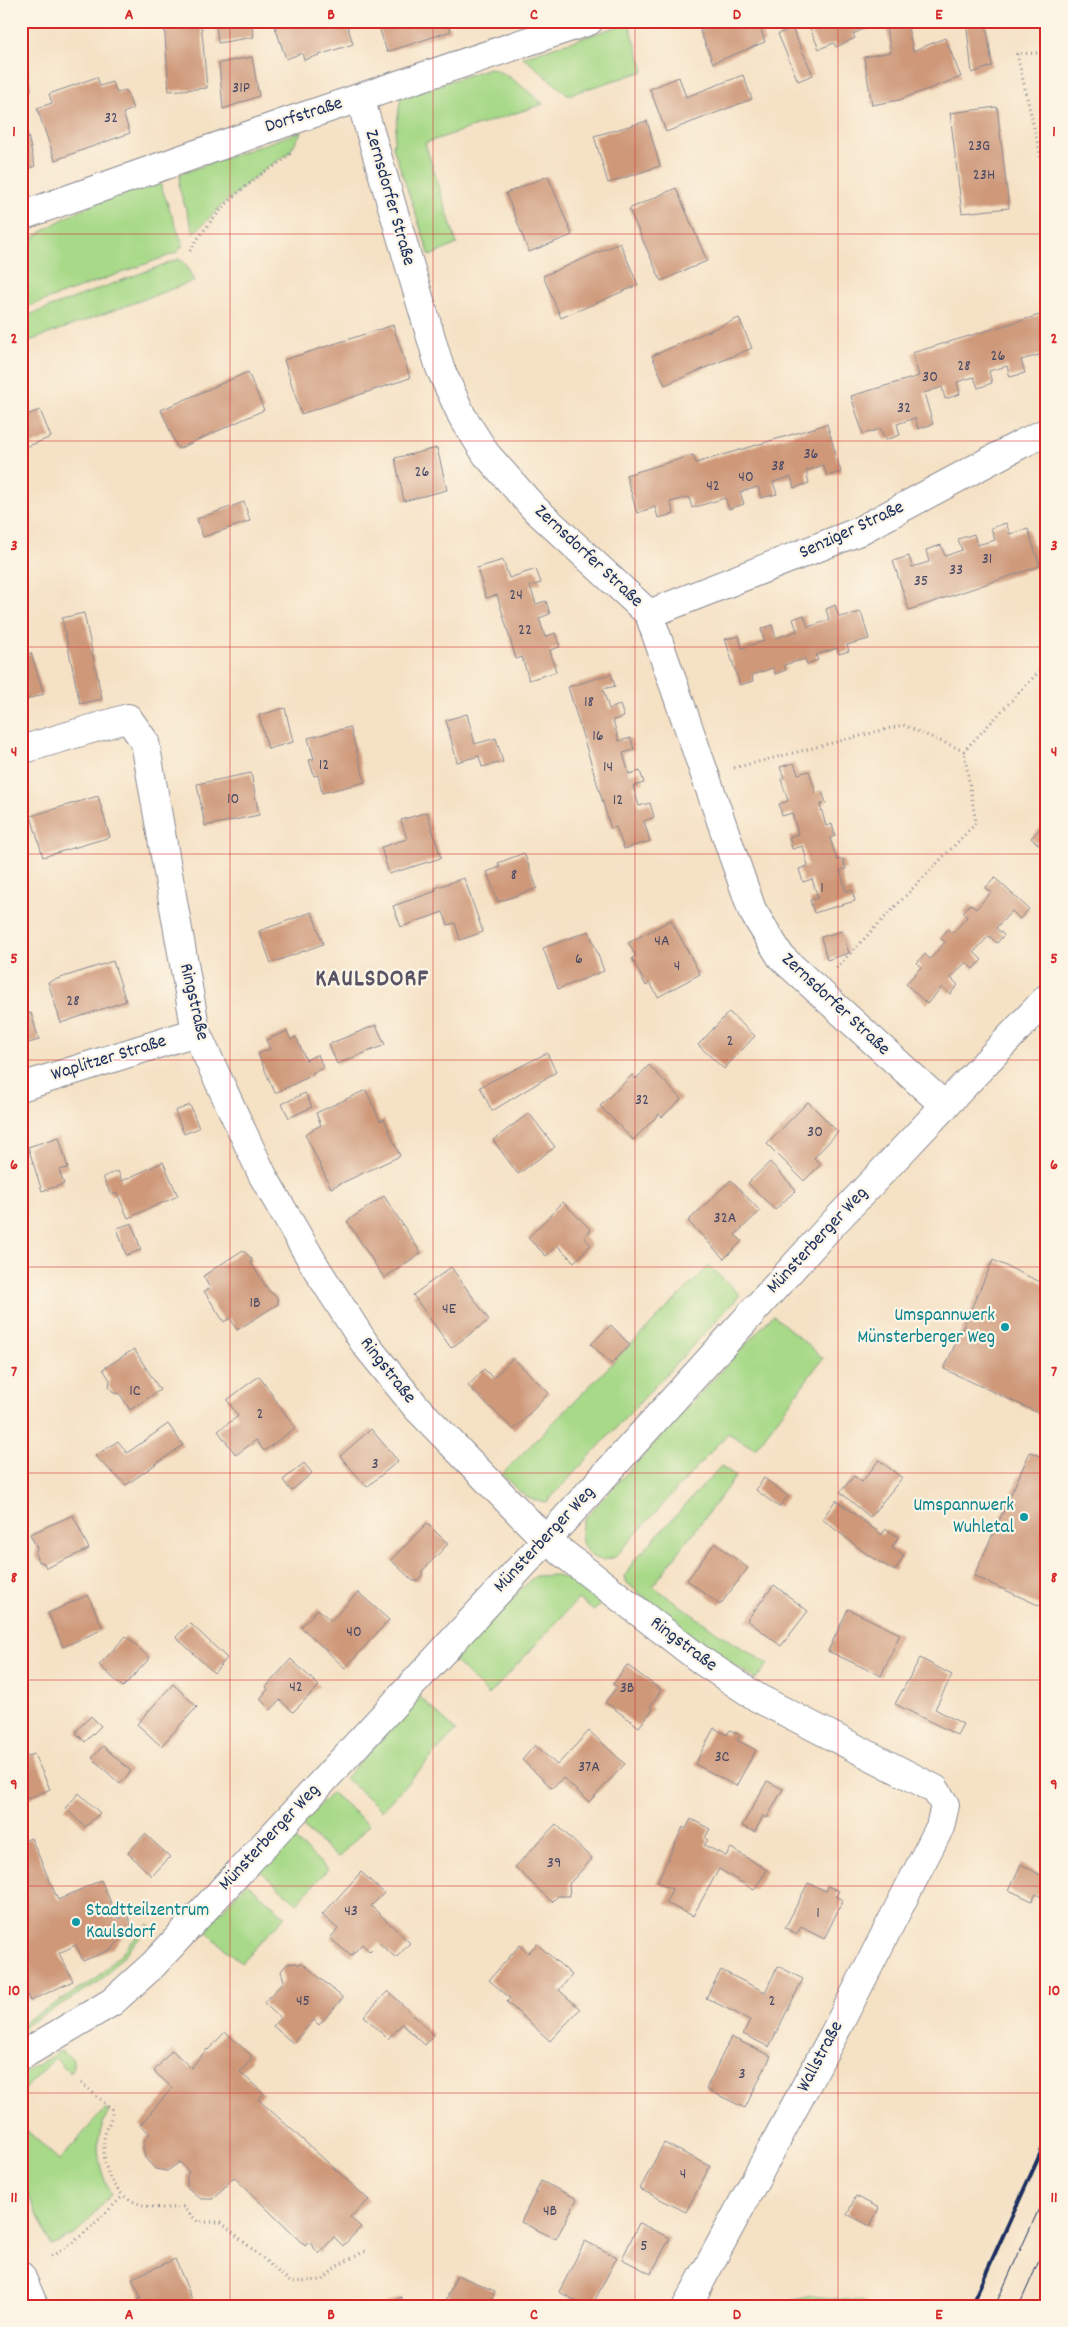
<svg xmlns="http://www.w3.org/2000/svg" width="1068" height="2327" font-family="Dekko,sans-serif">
  <rect width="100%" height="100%" fill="#fcf5e5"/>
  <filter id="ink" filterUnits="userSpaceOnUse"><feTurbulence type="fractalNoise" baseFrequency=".02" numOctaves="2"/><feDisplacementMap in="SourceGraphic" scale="10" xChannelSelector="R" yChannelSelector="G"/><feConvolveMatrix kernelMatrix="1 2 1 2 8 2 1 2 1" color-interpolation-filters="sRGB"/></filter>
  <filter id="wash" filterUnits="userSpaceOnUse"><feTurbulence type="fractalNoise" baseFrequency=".0096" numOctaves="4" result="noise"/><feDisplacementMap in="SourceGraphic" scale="20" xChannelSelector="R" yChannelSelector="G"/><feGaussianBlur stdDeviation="1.12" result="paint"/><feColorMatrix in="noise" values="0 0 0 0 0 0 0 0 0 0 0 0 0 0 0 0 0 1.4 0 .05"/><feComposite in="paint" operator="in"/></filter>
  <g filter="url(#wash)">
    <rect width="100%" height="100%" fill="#f5e1c4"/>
    <!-- green -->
    <g fill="#a7d988" stroke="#618473">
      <polygon points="629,23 644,71 568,95 523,57"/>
      <path d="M490,68C511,75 526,90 543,104L425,143L457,244L430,256L393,147L401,97Z"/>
      <polygon points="302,131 289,153 262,171 222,205 194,233 179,188 180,174"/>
      <path d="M159,181L183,245L176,253L21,309V248C60,213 111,198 159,181Z"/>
      <polygon points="179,259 185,263 194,281 21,344 21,318"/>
      <path d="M709,1266L740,1295L547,1502C526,1501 515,1488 502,1474Z"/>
      <path d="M773,1315L823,1358L755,1449L728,1433L615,1557C589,1569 571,1538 587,1516Z"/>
      <polygon points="721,1466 736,1476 653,1586 718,1633 768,1664 756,1679 694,1638 627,1583 625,1576 633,1562"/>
      <polygon points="554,1575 577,1583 602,1602 594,1611 578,1599 489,1695 453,1660 530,1580 536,1576"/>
      <polygon points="420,1697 456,1731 382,1810 345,1778"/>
      <polygon points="332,1793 369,1825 338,1858 301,1825"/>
      <polygon points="291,1837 328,1869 297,1903 259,1870"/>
      <polygon points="247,1883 285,1916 241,1963 204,1930"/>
      <polygon points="149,1924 151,1926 99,1982 21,2028 21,2024 96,1979"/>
      <polygon points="61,2051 73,2059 73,2067 70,2073 55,2058 21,2093 21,2074"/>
      <path d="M106,2108L109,2112C92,2139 97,2166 111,2194L76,2234L51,2245L21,2179V2117L25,2120L22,2126L59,2160Z"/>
      <polygon points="813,2296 864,2302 869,2306 765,2306"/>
    </g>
    <g id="blocks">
      <!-- building -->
      <g fill="#ce9879">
        <polygon points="21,21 31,90 21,91"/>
        <polygon points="164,21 201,21 207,88 169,91"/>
        <polygon points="216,21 251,21 254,37 218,43"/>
        <polygon points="273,21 346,21 353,44 304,60 302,53 286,59"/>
        <polygon points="377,21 447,21 451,31 387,52"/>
        <polygon points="725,21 758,21 765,42 713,63 700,31"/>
        <polygon points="807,21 868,21 870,26 853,34 855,38 836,47 834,43 819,49"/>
        <polygon points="966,21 986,21 992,66 972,73"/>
        <polygon points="907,23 913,51 945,38 961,77 899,100 872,105 864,57 891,52 886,27"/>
        <polygon points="792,28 813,75 798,81 778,34"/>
        <polygon points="252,57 259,96 223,109 219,63"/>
        <polygon points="743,75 752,99 666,132 650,89 679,77 686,97"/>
        <polygon points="97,77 100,86 112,82 117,93 126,90 133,109 123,113 130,133 55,160 37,108 52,103 49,94"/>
        <polygon points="997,107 1009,208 962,213 950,113"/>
        <polygon points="23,115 35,166 21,171 21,116"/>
        <polygon points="647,121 660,166 608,183 594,136"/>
        <polygon points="548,176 572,235 529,252 506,193"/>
        <polygon points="676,188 707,261 661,281 629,209"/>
        <polygon points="620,243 638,285 561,318 543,276"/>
        <polygon points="1043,314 1047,325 1047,365 1043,366 1039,355 1021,360 1025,373 1010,377 1007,366 989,371 992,383 978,388 974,377 957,382 960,394 945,399 942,387 924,393 933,424 918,429 915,418 897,424 900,435 885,440 881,429 863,434 851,396 919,376 912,353"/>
        <polygon points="739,318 752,348 665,385 652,356"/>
        <polygon points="393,325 410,378 301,414 284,360"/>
        <polygon points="248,372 264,410 178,449 161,410"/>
        <polygon points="40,410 51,437 21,449 21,417"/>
        <polygon points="827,424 841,472 827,476 823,465 806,471 809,483 794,488 791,477 773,482 777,494 761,498 758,487 740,492 744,504 729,509 725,498 692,508 689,497 670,502 674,514 658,518 655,507 637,513 626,475 693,455 696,463"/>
        <polygon points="437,448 447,490 404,501 395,458"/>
        <polygon points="244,502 250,521 203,537 197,519"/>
        <polygon points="1006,523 1010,534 1028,529 1040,566 909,610 893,561 909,556 912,567 929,562 926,550 941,545 945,556 962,550 958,539 974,534 977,545 995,540 991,528"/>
        <polygon points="503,560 509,578 536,569 541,583 530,586 536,604 546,601 550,614 539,618 545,637 555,633 560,647 550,650 556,672 529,680 522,657 516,659 497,595 486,598 477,568"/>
        <polygon points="835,605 839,617 861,612 869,639 847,645 849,651 839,654 837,648 816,655 818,660 807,664 805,659 784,665 786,670 775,674 773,668 752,675 753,681 740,685 725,639 739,636 742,648 764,641 761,629 772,625 776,638 797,631 793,619 804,615 808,627 829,620 826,609"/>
        <polygon points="84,613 102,699 80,704 62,618"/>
        <polygon points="31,653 44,694 21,701 21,656"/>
        <polygon points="611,674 615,686 603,689 609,709 620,705 624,717 613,720 619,741 631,738 634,750 623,753 629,774 640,771 644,783 633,786 639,806 650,803 654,817 644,821 650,841 624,849 616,827 611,829 568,687"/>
        <polygon points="285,708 293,742 268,749 259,715"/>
        <polygon points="467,714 475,744 496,738 503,762 482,767 479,756 457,762 446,720"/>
        <polygon points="350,727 365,782 322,793 318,775 314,776 309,760 314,759 308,738"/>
        <polygon points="794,763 798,774 809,771 816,793 822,791 826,803 820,805 826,826 832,824 835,836 830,838 837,860 843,859 846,869 840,870 846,891 852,890 855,901 814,913 810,900 818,898 812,879 803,882 799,869 808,866 803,846 792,849 789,837 798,834 792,813 782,816 779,804 788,801 781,779 784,778 780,767"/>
        <polygon points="251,773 259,815 205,826 197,784"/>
        <polygon points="98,796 110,837 43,857 31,816"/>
        <polygon points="427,812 441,858 389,874 381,847 407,839 401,820"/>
        <polygon points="1047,812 1047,852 1031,838 1046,822 1042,818"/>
        <polygon points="524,853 537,888 498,902 487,872 500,867 498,863"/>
        <polygon points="464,878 483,932 460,940 455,923 448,925 443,912 401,927 393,906 436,891 435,888"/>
        <polygon points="995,878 1029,909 1020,919 1012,911 996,928 1004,935 997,943 989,936 974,952 982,960 973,969 966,962 951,978 958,985 950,994 942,987 927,1004 906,984 921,967 917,963 925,954 930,959 945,942 940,938 948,929 953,933 967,917 963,912 970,904 976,909 991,892 985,888"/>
        <polygon points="312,912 323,944 271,963 259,931"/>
        <polygon points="671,920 700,974 658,997 650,983 646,986 632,958 636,956 628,943"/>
        <polygon points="589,931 604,971 558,989 543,948"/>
        <polygon points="842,931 849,953 827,960 821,937"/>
        <polygon points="113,961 126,1001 61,1023 48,982"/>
        <polygon points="729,1012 755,1036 724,1069 698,1045"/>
        <polygon points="31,1013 39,1040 21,1045 21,1016"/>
        <polygon points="376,1025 385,1045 337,1064 329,1044"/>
        <polygon points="287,1031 291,1040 296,1037 306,1060 318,1054 323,1068 312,1073 313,1075 275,1093 258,1054 270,1049 266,1040"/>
        <polygon points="547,1053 556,1072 492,1111 480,1087"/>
        <polygon points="649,1065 681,1099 662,1117 659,1114 633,1140 600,1106 632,1075 636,1079"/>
        <polygon points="366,1090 380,1121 384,1119 400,1156 331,1188 305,1134 321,1125 316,1113"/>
        <polygon points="305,1093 312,1107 289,1118 282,1104"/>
        <polygon points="808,1102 838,1132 814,1158 821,1164 804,1181 767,1144"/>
        <polygon points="190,1105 199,1128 184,1134 175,1111"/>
        <polygon points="529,1113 555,1147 518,1174 493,1140"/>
        <polygon points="59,1137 68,1168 59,1170 64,1184 42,1191 28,1147"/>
        <polygon points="163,1162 178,1196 128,1218 117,1193 111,1195 103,1177 118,1171 122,1181"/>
        <polygon points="770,1162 796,1190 775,1210 748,1183"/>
        <polygon points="731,1180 760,1211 735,1235 742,1241 724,1259 688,1221"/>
        <polygon points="384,1196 421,1253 384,1278 347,1221"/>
        <polygon points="563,1202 591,1230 584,1237 591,1245 574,1262 557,1245 546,1256 528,1238"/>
        <polygon points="132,1223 141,1250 126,1255 117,1228"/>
        <polygon points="243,1250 252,1259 251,1263 269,1291 277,1297 278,1304 237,1330 230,1318 224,1322 204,1291 210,1288 203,1276"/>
        <polygon points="993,1260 1047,1285 1047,1417 944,1369"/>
        <polygon points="451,1267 489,1320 451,1348 413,1295"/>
        <polygon points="611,1325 630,1345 611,1364 591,1344"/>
        <polygon points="134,1349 160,1390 130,1410 120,1394 114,1393 109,1387 110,1380 103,1369"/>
        <polygon points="513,1358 549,1393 514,1430 468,1386 484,1369 493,1378"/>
        <polygon points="259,1376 295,1428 264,1451 256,1440 236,1455 218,1431 238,1416 227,1400"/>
        <polygon points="168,1424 183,1445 126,1485 95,1456 118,1441 127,1453"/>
        <polygon points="371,1429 398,1461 367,1487 340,1456"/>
        <polygon points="1030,1452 1047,1459 1047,1609 974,1576"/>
        <polygon points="879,1460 902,1478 870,1517 840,1492 854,1476 862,1482"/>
        <polygon points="304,1463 312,1473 291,1491 283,1480"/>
        <polygon points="764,1478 788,1496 779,1507 756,1490"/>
        <polygon points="836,1500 882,1535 885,1529 898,1537 892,1548 904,1555 895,1571 868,1555 822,1519"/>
        <polygon points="73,1515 89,1549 46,1568 44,1563 38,1561 35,1554 37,1548 30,1534"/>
        <polygon points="427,1523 448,1544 422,1571 422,1575 418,1580 413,1581 391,1560"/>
        <polygon points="715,1543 748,1568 720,1605 687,1580"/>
        <polygon points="774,1585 808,1611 781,1646 747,1620"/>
        <polygon points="358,1592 389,1620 345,1668 301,1627 318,1609 331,1621"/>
        <polygon points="88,1595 103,1629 63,1647 48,1613"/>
        <polygon points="848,1609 900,1634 881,1676 828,1651"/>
        <polygon points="190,1623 227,1658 214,1673 176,1637"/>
        <polygon points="126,1636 150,1658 123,1687 99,1665"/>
        <polygon points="920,1658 952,1675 935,1709 963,1724 957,1735 895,1704"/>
        <polygon points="291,1659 319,1686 293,1712 280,1700 271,1710 260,1699 268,1689 266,1687"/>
        <polygon points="627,1665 661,1690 650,1707 653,1709 639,1727 605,1702 617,1687 613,1684"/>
        <polygon points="173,1684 197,1707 161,1746 137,1724"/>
        <polygon points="91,1716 101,1726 85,1742 77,1734 77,1730"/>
        <polygon points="714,1728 727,1735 730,1730 740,1735 737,1740 756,1750 736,1786 695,1764"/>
        <polygon points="589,1731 625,1764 589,1802 563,1778 552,1788 522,1760 535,1745 557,1765"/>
        <polygon points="103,1746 131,1771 120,1784 92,1758"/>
        <polygon points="34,1754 50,1789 21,1802 21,1759"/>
        <polygon points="767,1781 783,1789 767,1818 763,1816 755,1832 742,1826"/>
        <polygon points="79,1793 100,1813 85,1827 65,1808"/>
        <polygon points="691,1819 710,1829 705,1838 708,1840 704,1845 726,1856 731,1848 767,1870 754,1890 719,1869 693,1916 666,1903 672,1889 657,1882 683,1827 686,1829"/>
        <polygon points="556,1824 592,1859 569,1884 570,1896 558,1896 552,1902 515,1867"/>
        <polygon points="145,1834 170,1857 152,1876 128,1853"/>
        <polygon points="31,1838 58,1900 101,1880 118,1919 127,1914 132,1926 112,1949 83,1961 76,1945 59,1953 73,1981 30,2001 21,1983 21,1842"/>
        <polygon points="1021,1864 1047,1879 1047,1889 1043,1898 1036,1894 1032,1901 1009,1890"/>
        <polygon points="361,1872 384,1893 371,1906 410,1943 396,1958 379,1943 370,1952 362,1944 351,1956 330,1938 338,1929 322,1915"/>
        <polygon points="808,1883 826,1891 828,1886 839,1891 836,1896 843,1900 824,1939 801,1927 797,1934 785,1928"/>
        <polygon points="537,1944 572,1975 559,1990 580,2009 550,2041 507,2002 510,1998 489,1980 520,1945 528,1953"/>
        <polygon points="301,1962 343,1998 319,2025 314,2020 293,2043 273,2026 280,2018 264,2003 284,1981 281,1971 287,1964 296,1963 299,1965"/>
        <polygon points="778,1966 803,1979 769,2047 743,2034 750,2020 706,1998 721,1970 765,1992"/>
        <polygon points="388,1991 434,2035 425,2045 402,2024 388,2039 364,2016"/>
        <polygon points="225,2032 252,2056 250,2058 251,2060 240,2072 264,2094 258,2099 369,2200 350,2217 361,2227 343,2246 334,2237 319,2254 309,2242 305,2246 234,2177 213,2199 201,2199 187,2187 187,2176 189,2172 180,2162 167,2171 155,2169 145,2158 143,2149 144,2140 150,2134 140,2125 172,2088 154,2071 172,2050 191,2068 207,2049 208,2050"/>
        <polygon points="731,2037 771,2056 745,2108 706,2089"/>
        <polygon points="664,2143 710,2166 686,2212 640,2189"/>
        <polygon points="541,2181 577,2199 556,2239 521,2222"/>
        <polygon points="856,2196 879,2208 870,2226 847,2214"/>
        <polygon points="639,2223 670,2238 651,2274 622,2259"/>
        <polygon points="585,2241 617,2257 592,2306 586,2306 559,2292"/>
        <polygon points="175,2259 195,2306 140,2306 138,2300 141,2298 132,2278"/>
        <polygon points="457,2275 495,2291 488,2306 459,2306 446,2300"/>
        <polygon points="401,2297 405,2306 382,2306"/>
      </g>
    </g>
  </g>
  <g filter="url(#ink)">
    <use href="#blocks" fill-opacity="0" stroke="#888891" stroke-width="1"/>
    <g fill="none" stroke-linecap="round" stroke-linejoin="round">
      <!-- street casing -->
      <g stroke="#888891" stroke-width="30">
        <g id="street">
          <polyline points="360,98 440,368 462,416 486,454 534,508 649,614 752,910 781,957 945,1106"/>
          <polyline points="21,216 284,123 589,21"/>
          <polyline points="649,614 857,532 1021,444 1047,432"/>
          <polyline points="21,750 128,718 145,742 196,1032 263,1176 318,1271 365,1344 417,1408 546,1540 604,1585 702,1661 758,1698 935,1789 945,1805 940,1827 836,2030 687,2306"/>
          <polyline points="21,1087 196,1032"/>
          <polyline points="21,2056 112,2002 153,1965 546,1540 826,1231 1047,998"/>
          <polyline points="21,2276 34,2306"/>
        </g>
      </g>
      <!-- path -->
      <g stroke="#888891" stroke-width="3" stroke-dasharray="1 4" stroke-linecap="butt">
        <polyline points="1037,53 1017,54 1047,184"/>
        <path d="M190,251C208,221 231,197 259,176C270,168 282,163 291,153"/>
        <polyline points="734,768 903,725 964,751 1047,663"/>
        <polyline points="836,968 976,823 964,751"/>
        <path d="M81,2083L112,2109C113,2120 105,2128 104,2139C101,2193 133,2213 183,2207L198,2222H221L290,2282L323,2280L337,2266L367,2250"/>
        <path d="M51,2256C80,2241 100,2218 123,2196"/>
      </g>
      <!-- street -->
      <use href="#street" stroke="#fff" stroke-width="28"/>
      <!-- tram -->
      <g stroke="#1b2f5e" stroke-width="1">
        <polyline points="995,2306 1047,2191"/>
        <polyline points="1019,2306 1047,2243"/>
      </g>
      <!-- rail -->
      <polyline stroke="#1b2f5e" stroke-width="4" points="971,2306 1047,2139"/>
    </g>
  </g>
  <!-- grid -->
  <path fill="none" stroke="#d62828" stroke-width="1" stroke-opacity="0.55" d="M230,21V2306M433,21V2306M635,21V2306M838,21V2306M21,234H1047M21,441H1047M21,647H1047M21,854H1047M21,1060H1047M21,1267H1047M21,1473H1047M21,1680H1047M21,1886H1047M21,2093H1047"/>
  <!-- markers -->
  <g fill="#0f9aa8" stroke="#fcf5e5" stroke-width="2">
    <circle cx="1005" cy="1327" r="5"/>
    <circle cx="1024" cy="1517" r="5"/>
    <circle cx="76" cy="1922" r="5"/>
  </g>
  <g text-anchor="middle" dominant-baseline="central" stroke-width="4.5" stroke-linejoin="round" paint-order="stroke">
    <!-- number labels -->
    <g font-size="16" fill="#484965">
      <text x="241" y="88">31P</text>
      <text x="111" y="118">32</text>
      <text x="979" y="146">23G</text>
      <text x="984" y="175">23H</text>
      <text x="998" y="356">26</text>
      <text x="964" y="366">28</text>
      <text x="930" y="377">30</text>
      <text x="904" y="408">32</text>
      <text x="811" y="454">36</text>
      <text x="778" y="466">38</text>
      <text x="422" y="472">26</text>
      <text x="746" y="477">40</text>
      <text x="713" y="486">42</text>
      <text x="987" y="559">31</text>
      <text x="956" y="570">33</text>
      <text x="921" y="581">35</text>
      <text x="516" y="595">24</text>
      <text x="525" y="630">22</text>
      <text x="589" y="702">18</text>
      <text x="598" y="736">16</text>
      <text x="324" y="765">12</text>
      <text x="608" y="767">14</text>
      <text x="233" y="799">10</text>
      <text x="618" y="800">12</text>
      <text x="514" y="875">8</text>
      <text x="822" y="888">1</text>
      <text x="662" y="941">4A</text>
      <text x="579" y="959">6</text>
      <text x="677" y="966">4</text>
      <text x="73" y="1001">28</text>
      <text x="730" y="1041">2</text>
      <text x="642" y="1100">32</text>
      <text x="815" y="1132">30</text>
      <text x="725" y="1218">32A</text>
      <text x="255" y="1303">1B</text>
      <text x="449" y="1309">4E</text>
      <text x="135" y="1391">1C</text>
      <text x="260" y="1414">2</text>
      <text x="375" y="1464">3</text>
      <text x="354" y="1632">40</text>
      <text x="296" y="1687">42</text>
      <text x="627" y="1688">3B</text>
      <text x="722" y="1757">3C</text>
      <text x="589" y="1767">37A</text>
      <text x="554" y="1863">39</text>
      <text x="351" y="1911">43</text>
      <text x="818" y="1913">1</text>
      <text x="303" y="2001">45</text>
      <text x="772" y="2001">2</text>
      <text x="742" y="2074">3</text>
      <text x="683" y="2174">4</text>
      <text x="550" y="2211">4B</text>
      <text x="644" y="2246">5</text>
    </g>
    <!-- street labels -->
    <g font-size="19" fill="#1b2f5e" stroke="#fcf5e5">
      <text transform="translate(304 116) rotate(-18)">Dorfstraße</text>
      <text transform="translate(389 198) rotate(74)">Zernsdorfer Straße</text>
      <text transform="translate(852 531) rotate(-25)">Senziger Straße</text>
      <text transform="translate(588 557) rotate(43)">Zernsdorfer Straße</text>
      <text transform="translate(193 1002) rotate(77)">Ringstraße</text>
      <text transform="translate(835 1005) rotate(43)">Zernsdorfer Straße</text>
      <text transform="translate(109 1059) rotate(-17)">Waplitzer Straße</text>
      <text transform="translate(818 1241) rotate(-47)">Münsterberger Weg</text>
      <text transform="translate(387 1371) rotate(52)">Ringstraße</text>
      <text transform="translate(545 1540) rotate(-47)">Münsterberger Weg</text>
      <text transform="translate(683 1645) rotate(37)">Ringstraße</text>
      <text transform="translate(270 1838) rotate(-47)">Münsterberger Weg</text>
      <text transform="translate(821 2057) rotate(-62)">Wallstraße</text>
    </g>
    <!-- culture labels -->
    <g font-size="19" fill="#0d838f" stroke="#fcf5e5" text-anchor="end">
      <text x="995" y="1316">Umspannwerk<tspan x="995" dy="22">Münsterberger Weg</tspan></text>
      <text x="1014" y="1506">Umspannwerk<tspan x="1014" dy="22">Wuhletal</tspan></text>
      <text x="86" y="1911" text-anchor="start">Stadtteilzentrum<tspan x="86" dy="22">Kaulsdorf</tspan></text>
    </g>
    <!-- district labels -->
    <g font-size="24" font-weight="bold" letter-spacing="1" fill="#5a5467" stroke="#fcf5e5">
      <text x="372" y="980">KAULSDORF</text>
    </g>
  </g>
  <!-- margin -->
  <rect width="1068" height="2327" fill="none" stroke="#fcf5e5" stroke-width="55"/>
  <rect x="28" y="28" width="1012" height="2272" fill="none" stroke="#d62828" stroke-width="2"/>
  <g font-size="16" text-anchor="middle" font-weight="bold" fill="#d62828">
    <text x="129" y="19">A</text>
    <text x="331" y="19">B</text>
    <text x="534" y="19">C</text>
    <text x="737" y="19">D</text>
    <text x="939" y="19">E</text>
    <text x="14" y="136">1</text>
    <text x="1054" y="136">1</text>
    <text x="14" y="343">2</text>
    <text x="1054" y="343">2</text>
    <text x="14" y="550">3</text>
    <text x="1054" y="550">3</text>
    <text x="14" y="756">4</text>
    <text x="1054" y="756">4</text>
    <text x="14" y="963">5</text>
    <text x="1054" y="963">5</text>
    <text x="14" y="1169">6</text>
    <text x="1054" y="1169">6</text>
    <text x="14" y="1376">7</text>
    <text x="1054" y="1376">7</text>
    <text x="14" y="1582">8</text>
    <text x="1054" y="1582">8</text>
    <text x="14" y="1789">9</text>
    <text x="1054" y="1789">9</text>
    <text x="14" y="1995">10</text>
    <text x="1054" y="1995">10</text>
    <text x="14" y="2202">11</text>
    <text x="1054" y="2202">11</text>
    <text x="129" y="2319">A</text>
    <text x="331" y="2319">B</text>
    <text x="534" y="2319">C</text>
    <text x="737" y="2319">D</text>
    <text x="939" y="2319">E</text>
  </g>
</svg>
